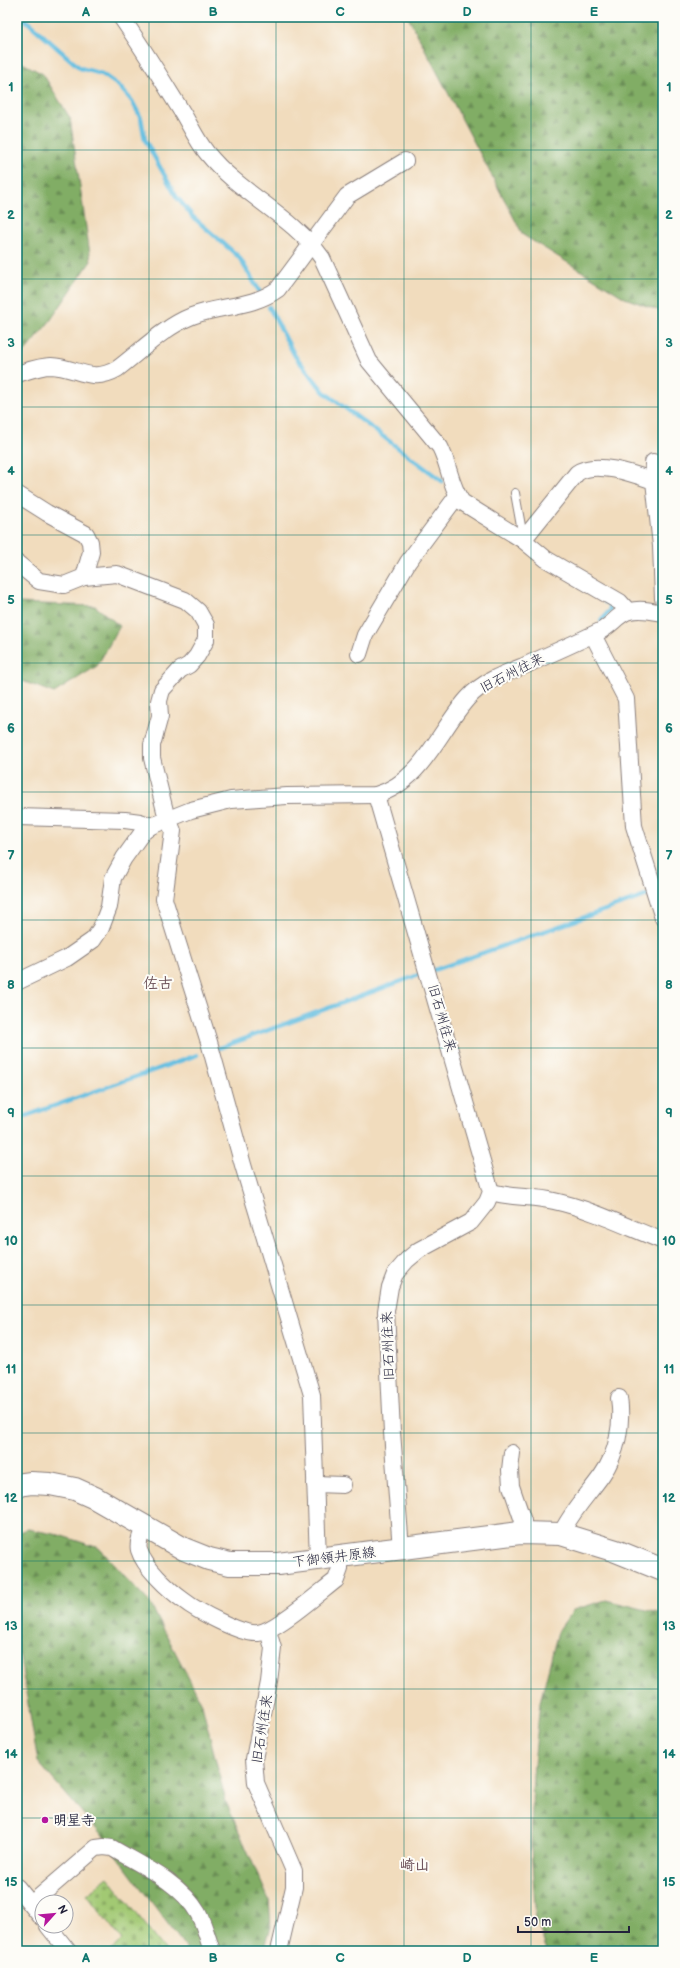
<svg xmlns="http://www.w3.org/2000/svg" width="680" height="1968" font-family="'Balsamiq Sans','Klee One',sans-serif">
  <defs>
    <pattern id="forest-firs" width="22" height="20" patternUnits="userSpaceOnUse"><rect width="22" height="20" fill="#81ad65"/><path d="M5 1l3.5 6h-7zM16 11l3.5 6h-7z" fill="#698c54"/></pattern>
    <pattern id="cemetery-stones" width="16" height="16" patternUnits="userSpaceOnUse"><rect width="16" height="16" fill="#a2c973"/><path d="M2 7V4a2 2 0 0 1 4 0v3zM10 15v-3a2 2 0 0 1 4 0v3z" fill="#8bac64"/></pattern>
  </defs>
  <rect width="100%" height="100%" fill="#fdfcf7"/>
  <filter id="ink" filterUnits="userSpaceOnUse"><feTurbulence type="fractalNoise" baseFrequency=".025" numOctaves="2"/><feDisplacementMap in="SourceGraphic" scale="8" xChannelSelector="R" yChannelSelector="G"/><feConvolveMatrix kernelMatrix="1 2 1 2 8 2 1 2 1" color-interpolation-filters="sRGB"/></filter>
  <filter id="wash" filterUnits="userSpaceOnUse"><feTurbulence type="fractalNoise" baseFrequency=".012" numOctaves="4" result="noise"/><feDisplacementMap in="SourceGraphic" scale="16" xChannelSelector="R" yChannelSelector="G"/><feGaussianBlur stdDeviation="0.9" result="paint"/><feColorMatrix in="noise" values="0 0 0 0 0 0 0 0 0 0 0 0 0 0 0 0 0 1.4 0 .05"/><feComposite in="paint" operator="in"/></filter>
  <g filter="url(#wash)">
    <rect width="100%" height="100%" fill="#f1dcbd"/>
    <!-- forest -->
    <g fill="url(#forest-firs)" stroke="#526850">
      <polygon points="408,17 663,17 663,312 625,298 523,235"/>
      <polygon points="17,60 43,74 70,118 91,261 50,321 17,361"/>
      <polygon points="17,603 95,606 120,626 97,666 54,693 17,679"/>
      <polygon points="28,1529 59,1535 99,1548 150,1603 202,1704 226,1802 269,1900 271,1926 264,1951 186,1951 186,1948 98,1831 38,1762 17,1640 17,1533"/>
      <polygon points="606,1600 663,1614 663,1951 547,1951 536,1919 531,1848 533,1775 540,1702 558,1631 573,1610"/>
    </g>
    <!-- cemetery -->
    <polygon fill="url(#cemetery-stones)" stroke="#627657" points="108,1877 166,1951 110,1951 122,1940 86,1894"/>
    <g fill="none" stroke-linecap="round" stroke-linejoin="round">
      <!-- stream -->
      <g stroke="#62bde0" stroke-width="4.5">
        <polyline points="22,17 80,68 102,74 119,86 132,101 141,118 145,140 176,196 193,217 239,257 261,294"/>
        <polyline points="269,307 295,356 324,392 442,481"/>
        <polyline points="601,621 610,610 609,604 605,602"/>
        <polyline points="661,884 663,890"/>
        <polyline points="434,970 648,895"/>
        <polyline points="214,1050 421,974"/>
        <polyline points="17,1119 197,1055"/>
      </g>
    </g>
  </g>
  <g filter="url(#ink)">
    <g fill="none" stroke-linecap="round" stroke-linejoin="round">
      <!-- lane casing -->
      <g stroke="#8a7f7c" stroke-width="10">
        <polyline id="lane" points="515,493 523,537"/>
      </g>
      <!-- street casing -->
      <g stroke="#8a7f7c" stroke-width="18">
        <g id="street">
          <path d="M121,17C143,48 162,80 182,112C190,125 197,141 207,153C240,194 292,215 322,258L369,361L440,447C449,464 450,486 462,502L523,540L546,559L620,602L628,611"/>
          <path d="M17,374C27,371 40,366 51,366C77,367 91,384 117,369C141,351 164,327 192,316C221,305 252,308 278,289L347,196L405,161"/>
          <polyline points="653,462 654,481"/>
          <polyline points="17,494 47,513 86,534 90,542 91,552 84,577"/>
          <path d="M523,540L577,473C595,460 634,474 654,481L661,546L663,599"/>
          <polyline points="17,563 39,581 64,585 84,577 117,574 185,600 198,611 206,625 206,640 197,656 189,665 180,670 162,690 159,701 160,716 152,745 152,758 165,811 173,831 164,899 209,1042 243,1165 312,1395 318,1559"/>
          <polyline points="593,635 626,699 634,826 663,918"/>
          <polyline points="359,654 365,635 408,562 457,496"/>
          <polyline points="376,795 491,1192 487,1202 471,1222 419,1250 407,1260 395,1274 390,1287 386,1311 392,1432 401,1549"/>
          <polyline points="17,817 125,820 140,822 151,826"/>
          <path d="M17,982L67,958L93,940L101,928L109,907L113,878L124,858L142,833L151,826L191,810L231,800L287,796L376,795C422,782 439,730 468,698C483,681 506,673 526,665C550,654 576,643 600,631C611,626 619,613 630,611C641,608 652,611 663,613"/>
          <path d="M491,1192C512,1198 533,1196 554,1201C591,1209 627,1227 663,1241"/>
          <polyline points="512,1453 510,1470 511,1486 523,1521 520,1533"/>
          <polyline points="315,1484 343,1485"/>
          <path d="M145,1527C141,1534 137,1542 139,1550C144,1567 169,1590 183,1600C197,1611 242,1635 258,1633C276,1631 319,1593 336,1580L340,1569V1557"/>
          <path d="M561,1534C571,1512 588,1495 602,1475C617,1454 623,1424 619,1398"/>
          <polyline points="268,1631 273,1648 269,1682 254,1759 256,1783 294,1871 294,1887 279,1951"/>
          <polyline points="17,1887 42,1918"/>
          <path d="M31,1904L96,1848L104,1847L112,1848C142,1866 180,1882 198,1913C204,1924 208,1939 212,1951"/>
          <polyline points="48,1926 68,1951"/>
        </g>
      </g>
      <!-- secondary casing -->
      <g stroke="#8a7f7c" stroke-width="24">
        <polyline id="secondary" points="17,1485 31,1483 50,1484 75,1489 95,1498 184,1549 209,1559 230,1564 278,1564 520,1533 561,1534 616,1551 663,1570"/>
      </g>
      <!-- lane -->
      <use href="#lane" stroke="#fff" stroke-width="8"/>
      <!-- street -->
      <use href="#street" stroke="#fff" stroke-width="16"/>
      <!-- secondary -->
      <use href="#secondary" stroke="#fff" stroke-width="22"/>
    </g>
  </g>
  <!-- grid -->
  <path fill="none" stroke="#0f766e" stroke-width="1" stroke-opacity="0.55" d="M149,17V1951M276,17V1951M404,17V1951M531,17V1951M17,150H663M17,279H663M17,407H663M17,535H663M17,663H663M17,792H663M17,920H663M17,1048H663M17,1176H663M17,1305H663M17,1433H663M17,1561H663M17,1689H663M17,1818H663"/>
  <!-- markers -->
  <circle fill="#b5179e" stroke="#fdfcf7" stroke-width="1.5" cx="45" cy="1820" r="4"/>
  <g text-anchor="middle" dominant-baseline="central" stroke-width="4" stroke-linejoin="round" paint-order="stroke">
    <!-- street labels -->
    <g font-size="14" fill="#22223b" stroke="#fdfcf7">
      <text transform="translate(512 673) rotate(-27)">旧石州往来</text>
      <text transform="translate(442 1018) rotate(74)">旧石州往来</text>
      <text transform="translate(388 1346) rotate(-92)">旧石州往来</text>
      <text transform="translate(334 1557) rotate(-7)">下御領井原線</text>
      <text transform="translate(262 1729) rotate(-81)">旧石州往来</text>
    </g>
    <!-- poi labels -->
    <g font-size="14" font-weight="bold" fill="#22223b" stroke="#fdfcf7" text-anchor="start">
      <text x="53" y="1820">明星寺</text>
    </g>
    <!-- neighbourhood labels -->
    <g font-size="15" font-weight="bold" fill="#664a52" stroke="#fdfcf7">
      <text x="158" y="983">佐古</text>
      <text x="415" y="1865">崎山</text>
    </g>
  </g>
  <!-- margin -->
  <rect width="680" height="1968" fill="none" stroke="#fdfcf7" stroke-width="44"/>
  <!-- north arrow -->
  <g transform="translate(54 1914) rotate(63)"><circle r="19" fill="#fdfcf7" stroke="#a5a5ac"/>
  <path d="M0-3L7 15L0 10L-7 15Z" fill="#b5179e"/>
  <text y="-6" font-size="11" font-weight="bold" text-anchor="middle" fill="#22223b">N</text>
  </g>
  <!-- scale -->
  <path d="M518 1926v6h111v-6" fill="none" stroke="#22223b" stroke-width="2"/>
  <text x="524" y="1926" font-size="12" fill="#22223b" stroke="#fdfcf7" stroke-width="3" paint-order="stroke">50 m</text>
  <rect x="22" y="22" width="636" height="1924" fill="none" stroke="#0f766e" stroke-width="1.5"/>
  <g font-size="13" text-anchor="middle" font-weight="bold" fill="#0f766e">
    <text x="86" y="16">A</text>
    <text x="213" y="16">B</text>
    <text x="340" y="16">C</text>
    <text x="467" y="16">D</text>
    <text x="594" y="16">E</text>
    <text x="11" y="91">1</text>
    <text x="669" y="91">1</text>
    <text x="11" y="219">2</text>
    <text x="669" y="219">2</text>
    <text x="11" y="347">3</text>
    <text x="669" y="347">3</text>
    <text x="11" y="475">4</text>
    <text x="669" y="475">4</text>
    <text x="11" y="604">5</text>
    <text x="669" y="604">5</text>
    <text x="11" y="732">6</text>
    <text x="669" y="732">6</text>
    <text x="11" y="860">7</text>
    <text x="669" y="860">7</text>
    <text x="11" y="989">8</text>
    <text x="669" y="989">8</text>
    <text x="11" y="1117">9</text>
    <text x="669" y="1117">9</text>
    <text x="11" y="1245">10</text>
    <text x="669" y="1245">10</text>
    <text x="11" y="1373">11</text>
    <text x="669" y="1373">11</text>
    <text x="11" y="1502">12</text>
    <text x="669" y="1502">12</text>
    <text x="11" y="1630">13</text>
    <text x="669" y="1630">13</text>
    <text x="11" y="1758">14</text>
    <text x="669" y="1758">14</text>
    <text x="11" y="1886">15</text>
    <text x="669" y="1886">15</text>
    <text x="86" y="1962">A</text>
    <text x="213" y="1962">B</text>
    <text x="340" y="1962">C</text>
    <text x="467" y="1962">D</text>
    <text x="594" y="1962">E</text>
  </g>
</svg>
